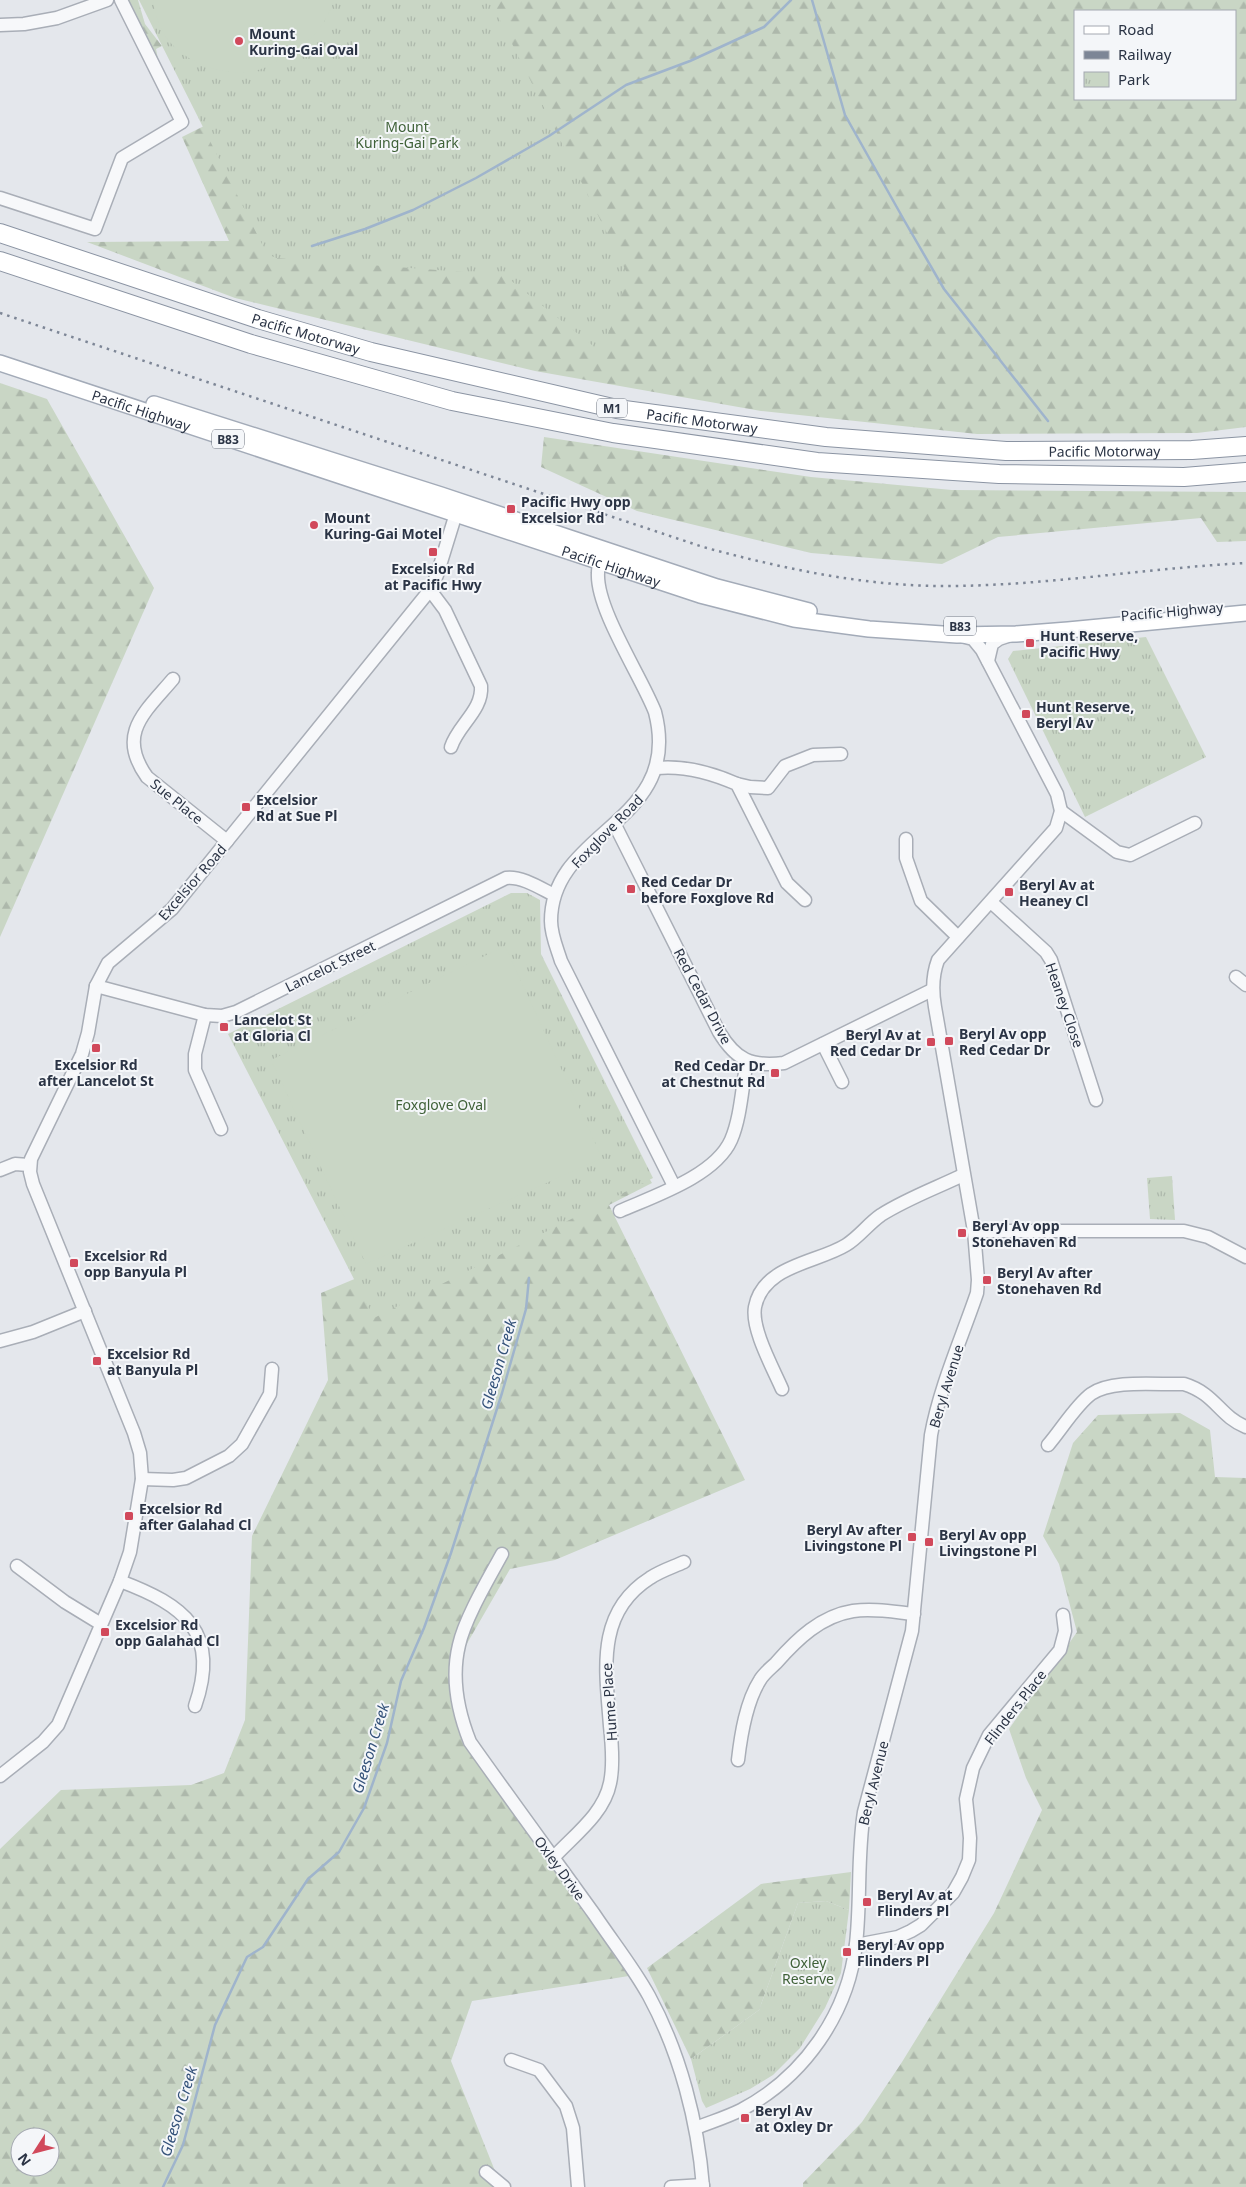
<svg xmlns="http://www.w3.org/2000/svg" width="1246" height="2187" font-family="'Noto Sans',sans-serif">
  <defs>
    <pattern id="forest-firs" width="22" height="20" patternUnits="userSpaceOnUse" patternTransform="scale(1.25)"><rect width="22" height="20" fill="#c9d6c5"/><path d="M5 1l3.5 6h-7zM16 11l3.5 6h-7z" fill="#adb8ab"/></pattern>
    <pattern id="park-tufts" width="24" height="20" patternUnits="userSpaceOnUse" patternTransform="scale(1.25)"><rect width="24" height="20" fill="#c9d6c5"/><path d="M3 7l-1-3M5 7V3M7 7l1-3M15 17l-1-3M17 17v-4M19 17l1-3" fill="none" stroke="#adb8ab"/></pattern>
  </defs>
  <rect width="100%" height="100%" fill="#e4e7ec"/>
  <!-- forest -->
  <g fill="url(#forest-firs)" fill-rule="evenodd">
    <polygon points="125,0 138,0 145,24 162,46 156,49 158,59 174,90 173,92"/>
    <path d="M354,0H1246V427L1197,433L977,434L761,411L535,371L235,298L87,242L229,241L182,137L220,118ZM1075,11H1235V99H1075Z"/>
    <polygon points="0,383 47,399 154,588 0,937"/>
    <polygon points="544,437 811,477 952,490 1246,492 1246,541 1217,542 1201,518 998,537 942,564 811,553 637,511 541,467"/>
    <path d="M637,1158L652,1183L609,1205L745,1480L555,1560L510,1569L465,1647L458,1689L467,1739L635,1975L472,2001L451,2061L499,2181L496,2187H0V1849L61,1790L191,1785L224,1773L245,1720L252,1536L328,1380L321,1293L596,1178ZM20,2137H50V2167H20Z"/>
    <polygon points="1180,1413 1210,1430 1215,1477 1246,1478 1246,2187 803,2187 803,2183 862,2122 902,2062 994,1913 1042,1810 1026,1778 1009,1729 1077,1632 1059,1564 1043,1536 1073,1443 1098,1415"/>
    <polygon points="851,1872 849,1910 826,1901 798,1903 759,2010 691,2059 647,1968 761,1884"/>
  </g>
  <!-- park -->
  <g fill="url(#park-tufts)">
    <polygon points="139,0 490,0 628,275 602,353 504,275 276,258 267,254"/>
    <polygon points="1146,637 1206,757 1085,817 1008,659 1013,651"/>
    <polygon points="511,893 527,893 540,900 541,954 653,1178 374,1318 228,1034"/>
    <polygon points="1172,1176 1175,1220 1150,1219 1147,1178"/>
    <polygon points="826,1901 849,1910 841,1973 825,2008 800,2048 773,2075 750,2089 706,2108 702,2101 691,2059 759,2010 798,1903"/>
  </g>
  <!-- pitch -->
  <g fill="#c9d6c5">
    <path d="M153,0H334C325,28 308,45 282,58C274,62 266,68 258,70C226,79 184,63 165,36C158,25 155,13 153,0Z"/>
    <polygon points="505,946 602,1158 366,1264 271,1060"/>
  </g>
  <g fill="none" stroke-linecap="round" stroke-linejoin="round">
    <!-- stream -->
    <g stroke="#9fb4cc" stroke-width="2.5">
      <polyline points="812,0 845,115 904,220 944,289 1048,421"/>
      <polyline points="312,246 365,229 413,210 476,178 549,136 626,85 690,61 764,27 791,0"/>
      <polyline points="163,2187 183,2145 215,2025 247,1957 263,1947 308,1879 339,1852 364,1808 387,1743 401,1681 424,1628 451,1553 502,1393 526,1309 529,1278"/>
    </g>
    <!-- minor casing -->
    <g stroke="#a9aeb7" stroke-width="15">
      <g id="minor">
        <polyline points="0,25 24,24 57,18 107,0"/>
        <polyline points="0,198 95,229 122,158 182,122 121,0"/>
        <path d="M601,554C600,560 598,566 598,573C596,609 641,676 655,712C684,824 551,829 551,921C551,935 557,948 561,961L674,1186"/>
        <path d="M430,590L445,610L481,686C483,710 458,725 451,747"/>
        <polyline points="988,661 992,644 999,639 1011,635"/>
        <path d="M173,679C145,712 116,734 147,777L227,841"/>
        <path d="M656,768C684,765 712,773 737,784L787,883L805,900"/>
        <polyline points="737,784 750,787 768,788 785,766 813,755 841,754"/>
        <polyline points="1061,811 1117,852 1130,855 1195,823"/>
        <path d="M615,825L719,1032C736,1060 751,1067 784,1063L932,990"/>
        <polyline points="906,839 906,858 921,901 958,937"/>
        <polyline points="991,902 1046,952 1051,960 1096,1100"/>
        <polyline points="1236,977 1246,985"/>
        <path d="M96,986L205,1015L222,1016L236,1012L506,878C522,876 540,888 554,895"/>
        <polyline points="205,1015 195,1054 195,1070 221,1129"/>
        <polyline points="823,1044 842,1082"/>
        <polyline points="0,1170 15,1164 29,1165"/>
        <path d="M620,1211C654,1196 715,1176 731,1140C741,1117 742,1086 747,1061"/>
        <polyline points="974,1231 1184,1231 1208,1237 1246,1257"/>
        <polyline points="0,1341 33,1332 85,1311"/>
        <path d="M782,1389C773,1368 751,1329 755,1307C763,1265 817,1263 846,1245C859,1237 868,1224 881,1215C906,1199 936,1188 963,1175"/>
        <path d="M1048,1445C1061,1430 1076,1405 1091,1394C1112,1379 1158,1385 1184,1384C1216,1394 1219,1416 1246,1427"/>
        <polyline points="142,1479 173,1480 186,1478 229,1456 242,1444 270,1394 272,1369"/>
        <path d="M502,1554C489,1578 465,1618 459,1645C451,1678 458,1712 470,1742C511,1800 553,1857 594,1914C612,1941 633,1967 649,1996C680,2053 698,2122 703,2187"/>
        <polyline points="17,1566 65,1602 101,1624"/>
        <path d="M120,1581C184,1605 221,1632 195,1706"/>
        <path d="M738,1760C741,1734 746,1702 760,1680C764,1673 771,1668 776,1663C797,1639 821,1616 853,1611C874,1608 894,1612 914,1614"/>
        <polyline points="0,1776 43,1742 58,1725 120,1581 130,1552 142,1479 140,1453 134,1433 33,1184 30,1172 31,1159 82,1054 88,1033 96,986 108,963 172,909 430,590 437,575 458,507"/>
        <path d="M553,1858C573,1836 604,1814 610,1783C614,1765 612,1744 610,1726C606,1671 595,1613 650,1578C660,1571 673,1567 684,1562"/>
        <polyline points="856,1945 898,1937 911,1931 921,1925 953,1893 962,1877 969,1860 970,1838 966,1799 973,1768 989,1735 1060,1650 1065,1631 1063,1615"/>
        <polyline points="511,2060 539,2070 566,2106 573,2128 578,2187"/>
        <path d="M696,2128C711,2122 727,2117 741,2110C804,2077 848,2014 856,1944C861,1900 857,1856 864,1812L912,1631L931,1435C940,1386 961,1340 977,1293L978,1280L974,1231L935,1007C932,990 932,976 938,960L1056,828L1061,811L1057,794L982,650L973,639L961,636"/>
        <polyline points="486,2172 504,2187"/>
        <polyline points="671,2187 703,2185"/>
      </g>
    </g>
    <!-- major casing -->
    <g stroke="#a3abb8" stroke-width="18">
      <g id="major">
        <path id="s1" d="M0,363L700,595L794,619L869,629L957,635L1016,634L1068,630L1246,613"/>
        <polyline points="154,404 441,495 717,587 809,611"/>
      </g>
    </g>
    <!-- highway casing -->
    <g stroke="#8b94a3" stroke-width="20">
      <g id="highway">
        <path id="s2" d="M0,233L258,319L371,352L617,409L826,437L1006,451L1192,450L1246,446"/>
        <polyline points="0,261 251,344 452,401 613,433 817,462 999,474 1184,477 1246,472"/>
      </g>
    </g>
    <!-- minor -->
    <use href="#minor" stroke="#f7f8fa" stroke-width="12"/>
    <!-- major -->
    <use href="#major" stroke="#fff" stroke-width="15"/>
    <!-- highway -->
    <use href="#highway" stroke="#fff" stroke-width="18"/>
    <!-- rail -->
    <path stroke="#7d8696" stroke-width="2.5" stroke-dasharray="2.5 5" stroke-linecap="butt" d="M0,313L703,547C785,569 867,587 952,586C1051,585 1148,568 1246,563"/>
  </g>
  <!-- markers -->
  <g fill="#d1495b" stroke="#f4f6f9" stroke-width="2">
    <circle cx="239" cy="41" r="5"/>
    <rect x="506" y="504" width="10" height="10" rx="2.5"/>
    <circle cx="314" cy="525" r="5"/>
    <rect x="428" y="547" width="10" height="10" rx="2.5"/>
    <rect x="1025" y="638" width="10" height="10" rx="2.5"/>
    <rect x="1021" y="709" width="10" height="10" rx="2.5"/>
    <rect x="241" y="802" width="10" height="10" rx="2.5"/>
    <rect x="626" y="884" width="10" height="10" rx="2.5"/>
    <rect x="1004" y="887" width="10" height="10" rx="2.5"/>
    <rect x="219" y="1022" width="10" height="10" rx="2.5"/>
    <rect x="944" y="1036" width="10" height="10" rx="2.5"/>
    <rect x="926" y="1037" width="10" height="10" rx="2.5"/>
    <rect x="91" y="1043" width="10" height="10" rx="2.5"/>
    <rect x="770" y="1068" width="10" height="10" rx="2.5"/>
    <rect x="957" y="1228" width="10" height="10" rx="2.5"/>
    <rect x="69" y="1258" width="10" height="10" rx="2.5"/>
    <rect x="982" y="1275" width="10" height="10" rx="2.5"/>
    <rect x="92" y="1356" width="10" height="10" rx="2.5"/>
    <rect x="124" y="1511" width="10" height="10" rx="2.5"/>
    <rect x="907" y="1532" width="10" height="10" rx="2.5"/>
    <rect x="924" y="1537" width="10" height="10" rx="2.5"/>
    <rect x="100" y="1627" width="10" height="10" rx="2.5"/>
    <rect x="862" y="1897" width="10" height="10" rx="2.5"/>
    <rect x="842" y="1947" width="10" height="10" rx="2.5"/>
    <rect x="740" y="2113" width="10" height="10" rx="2.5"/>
  </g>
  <g text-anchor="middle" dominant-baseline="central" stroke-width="4" stroke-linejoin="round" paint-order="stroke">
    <!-- shield labels -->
    <g fill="#f4f6f9" stroke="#676e7b" stroke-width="1">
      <rect x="597" y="398.5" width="30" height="19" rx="4"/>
      <rect x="212" y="429.5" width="32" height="19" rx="4"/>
      <rect x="944" y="616.5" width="32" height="19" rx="4"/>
    </g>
    <g font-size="12" font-weight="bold" fill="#2b3445">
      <text x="612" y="408">M1</text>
      <text x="228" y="439">B83</text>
      <text x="960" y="626">B83</text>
    </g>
    <!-- poi labels -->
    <g font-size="14" font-weight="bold" fill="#2b3445" stroke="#f4f6f9" text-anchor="start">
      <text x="249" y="33">Mount<tspan x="249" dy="16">Kuring-Gai Oval</tspan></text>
      <text x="521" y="501">Pacific Hwy opp<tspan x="521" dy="16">Excelsior Rd</tspan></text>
      <text x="324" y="517">Mount<tspan x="324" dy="16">Kuring-Gai Motel</tspan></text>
      <text x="433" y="568" text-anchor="middle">Excelsior Rd<tspan x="433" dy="16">at Pacific Hwy</tspan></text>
      <text x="1040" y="635">Hunt Reserve,<tspan x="1040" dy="16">Pacific Hwy</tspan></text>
      <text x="1036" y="706">Hunt Reserve,<tspan x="1036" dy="16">Beryl Av</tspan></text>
      <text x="256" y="799">Excelsior<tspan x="256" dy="16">Rd at Sue Pl</tspan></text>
      <text x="641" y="881">Red Cedar Dr<tspan x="641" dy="16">before Foxglove Rd</tspan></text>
      <text x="1019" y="884">Beryl Av at<tspan x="1019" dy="16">Heaney Cl</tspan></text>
      <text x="234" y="1019">Lancelot St<tspan x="234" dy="16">at Gloria Cl</tspan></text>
      <text x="959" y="1033">Beryl Av opp<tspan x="959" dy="16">Red Cedar Dr</tspan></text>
      <text x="921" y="1034" text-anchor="end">Beryl Av at<tspan x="921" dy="16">Red Cedar Dr</tspan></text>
      <text x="96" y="1064" text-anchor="middle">Excelsior Rd<tspan x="96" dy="16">after Lancelot St</tspan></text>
      <text x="765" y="1065" text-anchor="end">Red Cedar Dr<tspan x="765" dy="16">at Chestnut Rd</tspan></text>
      <text x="972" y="1225">Beryl Av opp<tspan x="972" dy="16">Stonehaven Rd</tspan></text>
      <text x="84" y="1255">Excelsior Rd<tspan x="84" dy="16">opp Banyula Pl</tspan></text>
      <text x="997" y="1272">Beryl Av after<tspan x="997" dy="16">Stonehaven Rd</tspan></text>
      <text x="107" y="1353">Excelsior Rd<tspan x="107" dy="16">at Banyula Pl</tspan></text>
      <text x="139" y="1508">Excelsior Rd<tspan x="139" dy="16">after Galahad Cl</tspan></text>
      <text x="902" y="1529" text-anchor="end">Beryl Av after<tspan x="902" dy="16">Livingstone Pl</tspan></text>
      <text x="939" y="1534">Beryl Av opp<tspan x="939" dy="16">Livingstone Pl</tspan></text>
      <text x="115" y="1624">Excelsior Rd<tspan x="115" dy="16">opp Galahad Cl</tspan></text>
      <text x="877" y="1894">Beryl Av at<tspan x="877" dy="16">Flinders Pl</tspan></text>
      <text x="857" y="1944">Beryl Av opp<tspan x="857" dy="16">Flinders Pl</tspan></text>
      <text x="755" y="2110">Beryl Av<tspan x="755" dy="16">at Oxley Dr</tspan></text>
    </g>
    <!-- park labels -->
    <g font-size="14" fill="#3f6138" stroke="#f4f6f9">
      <text x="407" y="126">Mount<tspan x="407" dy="16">Kuring-Gai Park</tspan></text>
      <text x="441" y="1104">Foxglove Oval</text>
      <text x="808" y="1962">Oxley<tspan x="808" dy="16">Reserve</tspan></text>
    </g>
    <!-- street labels -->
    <g font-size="14" fill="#2b3445" stroke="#f4f6f9">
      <text stroke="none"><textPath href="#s2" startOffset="322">Pacific Motorway</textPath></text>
      <text stroke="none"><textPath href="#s1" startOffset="149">Pacific Highway</textPath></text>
      <text stroke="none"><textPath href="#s2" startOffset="728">Pacific Motorway</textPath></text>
      <text stroke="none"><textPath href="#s2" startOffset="1132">Pacific Motorway</textPath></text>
      <text stroke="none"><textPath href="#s1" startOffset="644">Pacific Highway</textPath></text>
      <text transform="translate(1172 611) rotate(-5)">Pacific Highway</text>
      <text transform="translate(177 801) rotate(39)">Sue Place</text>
      <text transform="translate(607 831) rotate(-46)">Foxglove Road</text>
      <text transform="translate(192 882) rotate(-49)">Excelsior Road</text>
      <text transform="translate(330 966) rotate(-26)">Lancelot Street</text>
      <text transform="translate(703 996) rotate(62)">Red Cedar Drive</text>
      <text transform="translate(1065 1005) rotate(71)">Heaney Close</text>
      <text transform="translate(946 1386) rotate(-73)">Beryl Avenue</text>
      <text transform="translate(609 1702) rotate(-94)">Hume Place</text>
      <text transform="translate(1015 1707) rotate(-52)">Flinders Place</text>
      <text transform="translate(873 1783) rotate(-76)">Beryl Avenue</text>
      <text transform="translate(560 1868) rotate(54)">Oxley Drive</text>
    </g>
    <!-- water labels -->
    <g font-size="15" font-style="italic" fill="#34527a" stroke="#f4f6f9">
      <text transform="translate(498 1364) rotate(-74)">Gleeson Creek</text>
      <text transform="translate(370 1748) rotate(-73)">Gleeson Creek</text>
      <text transform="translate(178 2111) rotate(-73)">Gleeson Creek</text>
    </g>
  </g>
  <!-- legend -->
  <rect x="1074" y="10" width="162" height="90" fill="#f4f6f9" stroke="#a4a8b1"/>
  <rect x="1084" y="26" width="25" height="8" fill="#ffffff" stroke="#a4a8b1"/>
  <text x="1118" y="35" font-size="15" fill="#2b3445">Road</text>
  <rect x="1084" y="51" width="25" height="8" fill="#7d8696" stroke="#a4a8b1"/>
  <text x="1118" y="60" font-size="15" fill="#2b3445">Railway</text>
  <rect x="1084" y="72" width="25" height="15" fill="url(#park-tufts)" stroke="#a4a8b1"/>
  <text x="1118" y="85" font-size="15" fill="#2b3445">Park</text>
  <!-- north arrow -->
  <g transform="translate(35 2152) rotate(234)"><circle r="24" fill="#f4f6f9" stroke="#a4a8b1"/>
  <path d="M0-4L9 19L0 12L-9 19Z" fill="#d1495b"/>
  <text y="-8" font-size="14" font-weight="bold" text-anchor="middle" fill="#2b3445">N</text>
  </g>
</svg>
